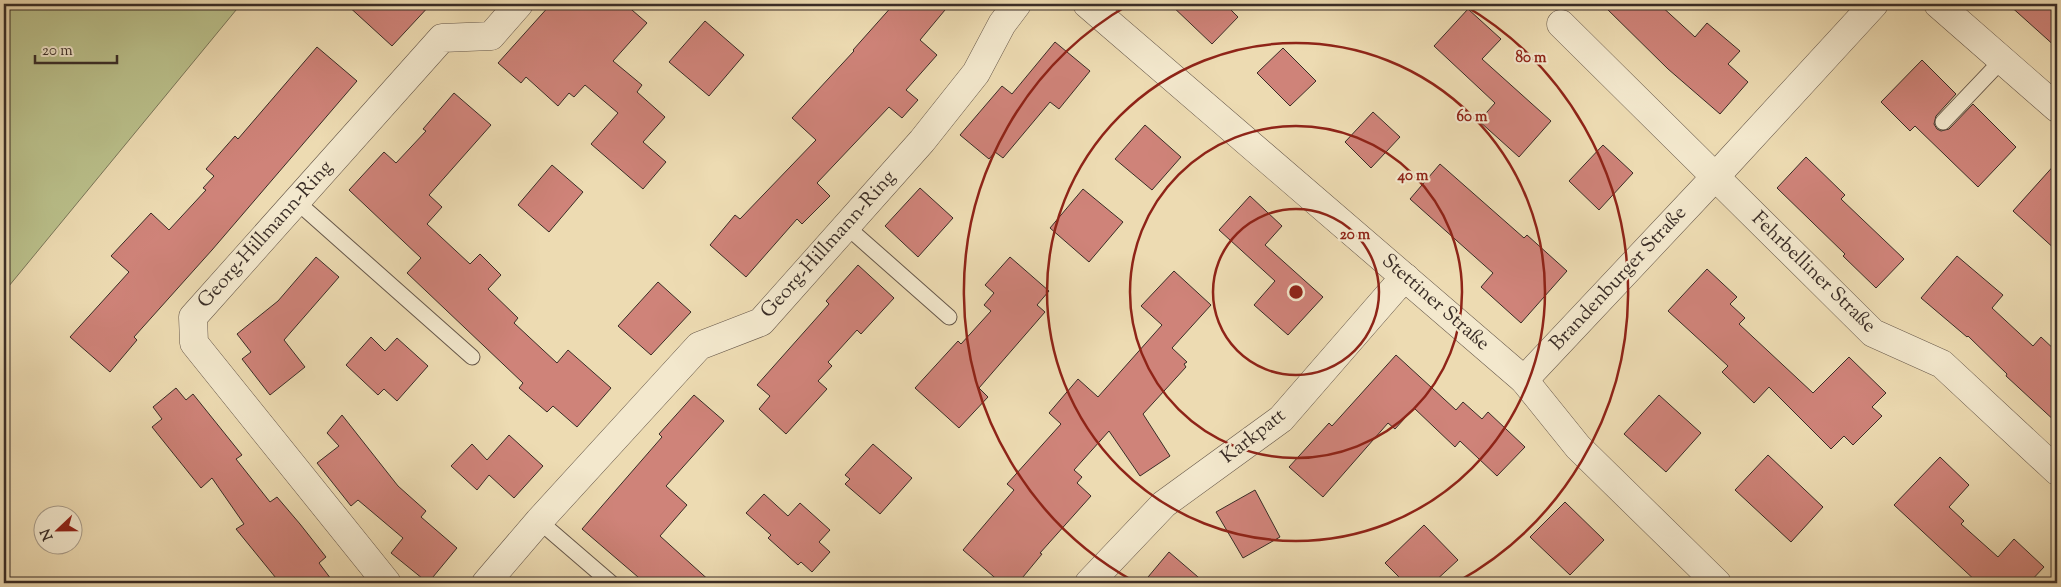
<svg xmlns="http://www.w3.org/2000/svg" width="2061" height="587" font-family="'Sorts Mill Goudy',serif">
  <rect width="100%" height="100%" fill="#eddbb2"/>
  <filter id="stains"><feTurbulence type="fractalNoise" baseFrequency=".004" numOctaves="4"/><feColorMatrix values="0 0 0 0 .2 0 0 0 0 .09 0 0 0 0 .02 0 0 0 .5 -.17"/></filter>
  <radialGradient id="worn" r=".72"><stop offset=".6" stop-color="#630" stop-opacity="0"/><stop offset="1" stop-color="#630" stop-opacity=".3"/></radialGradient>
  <!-- green -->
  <polygon fill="#bac08b" stroke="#7a7659" points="4,4 241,4 4,292"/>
  <!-- building -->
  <g fill="#cf8379" stroke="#3a2d27">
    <polygon points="346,4 431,4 392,46"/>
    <polygon points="551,4 625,4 647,23 613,61 642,85 637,92 665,117 643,142 666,162 643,189 591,144 618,113 585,85 574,97 569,93 558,106 526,77 521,83 498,63"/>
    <polygon points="894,4 950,4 920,40 937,55 906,90 918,100 902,118 889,107 817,183 830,196 802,224 797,219 746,277 710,245 735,215 740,219 816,140 792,118 854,51 853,50"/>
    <polygon points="1170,4 1225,4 1238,17 1212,44"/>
    <polygon points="1602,4 1659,4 1695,37 1707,23 1740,51 1728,64 1748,82 1720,114 1668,69"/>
    <polygon points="2008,4 2057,4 2057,48"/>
    <polygon points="1468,9 1501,39 1482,59 1551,121 1519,157 1479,121 1495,103 1434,46"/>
    <polygon points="705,21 744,55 709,96 669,62"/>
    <polygon points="1055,42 1090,71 1059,109 1050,102 1003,158 995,152 989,159 960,135 1002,86 1012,94"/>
    <polygon points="317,47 357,81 212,250 134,337 137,340 110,372 70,337 129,272 111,256 151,213 169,230 206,190 203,188 214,176 206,169 235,136 238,139"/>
    <polygon points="1283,48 1316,81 1290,106 1257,73"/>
    <polygon points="1922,60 1956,94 1936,116 1934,124 1937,129 1941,131 1949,129 1973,104 2016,147 1978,187 1915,126 1910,131 1881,102"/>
    <polygon points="454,93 491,125 429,195 442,207 427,224 470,264 480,254 501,275 488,289 518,318 514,323 557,363 568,350 611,388 577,427 553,406 547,412 519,388 523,383 407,273 421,258 349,190 384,152 396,163 426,131 423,129"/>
    <polygon points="1373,112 1400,137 1371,168 1345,142"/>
    <polygon points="1145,125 1181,157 1152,190 1115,159"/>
    <polygon points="1603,145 1633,173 1599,210 1569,181"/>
    <polygon points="1806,157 1845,195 1841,199 1904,259 1876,288 1843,256 1845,254 1777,188"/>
    <polygon points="2057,162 2057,251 2013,211"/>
    <polygon points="1440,164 1524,238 1527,235 1567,271 1521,323 1481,287 1493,273 1410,199"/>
    <polygon points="552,165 583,192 549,232 518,205"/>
    <polygon points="920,188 953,218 918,257 885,226"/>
    <polygon points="1083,189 1123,222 1089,262 1050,228"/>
    <polygon points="1250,196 1282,226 1265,245 1323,297 1288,335 1254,305 1275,281 1219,230"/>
    <polygon points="1957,256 2003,295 1992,308 2033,346 2041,337 2057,352 2057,423 2006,376 2007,374 1968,336 1967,337 1921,298"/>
    <polygon points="316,257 339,277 284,340 305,367 270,395 242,359 251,352 237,334 278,301"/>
    <polygon points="1010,257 1049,291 1037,305 1045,312 979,388 988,397 959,428 915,388 958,341 961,344 991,311 984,305 994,293 985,285"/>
    <polygon points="858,265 894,298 861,334 857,330 828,362 832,366 818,381 827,389 786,434 759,409 770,396 757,385 829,304 826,301"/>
    <polygon points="1707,269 1737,297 1730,304 1745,318 1739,324 1813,393 1849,357 1886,393 1872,407 1882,416 1853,445 1844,436 1831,449 1769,387 1754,403 1722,372 1728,366 1668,311"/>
    <polygon points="1174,271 1211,305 1172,348 1187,362 1184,364 1186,367 1143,414 1170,456 1140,476 1109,431 1074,470 1082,477 1077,483 1091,496 1040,553 1042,554 1018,583 1001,583 963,550 1014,490 1007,484 1061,424 1049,413 1078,379 1098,397 1162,325 1141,306"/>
    <polygon points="658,282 691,312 651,355 618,326"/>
    <polygon points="371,337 385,351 397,338 428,366 397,401 384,389 378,395 346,365"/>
    <polygon points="1396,355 1456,410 1463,402 1482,419 1488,412 1525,447 1497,476 1460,441 1455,447 1414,408 1395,429 1388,423 1323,497 1289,467 1329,423 1332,426"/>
    <polygon points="176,388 186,400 193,394 242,455 236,459 270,502 277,497 300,524 326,557 319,563 334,583 280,583 236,529 244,524 212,478 201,488 152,427 162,419 153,407"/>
    <polygon points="694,395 724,421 666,486 687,505 660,536 712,583 645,583 582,529 662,437 659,434"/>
    <polygon points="1659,395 1701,433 1666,472 1624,434"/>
    <polygon points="342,415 398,486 426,511 421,517 457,548 428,583 391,553 403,538 358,500 351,506 317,463 339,446 327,433"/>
    <polygon points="509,435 543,466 514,498 489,475 477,490 451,466 472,444 487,460"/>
    <polygon points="873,444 912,478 880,514 845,484 850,479 845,475"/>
    <polygon points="1768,455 1823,507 1791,542 1735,490"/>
    <polygon points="1940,457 1969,485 1949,507 1964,521 1961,524 1998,557 2014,539 2044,567 2029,583 1978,583 1894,505"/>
    <polygon points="1255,490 1280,537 1243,558 1216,512"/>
    <polygon points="764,494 788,516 800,503 830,530 819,542 830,552 812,572 801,562 798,565 768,538 771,535 746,513"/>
    <polygon points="1565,502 1604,540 1570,575 1530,537"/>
    <polygon points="1424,525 1458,560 1433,583 1405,583 1385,563"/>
    <polygon points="1169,552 1205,583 1143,583"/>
  </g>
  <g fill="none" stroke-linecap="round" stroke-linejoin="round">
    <!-- lane casing -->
    <g stroke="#67584a" stroke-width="17">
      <g id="lane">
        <polyline points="1943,122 2002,60"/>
        <polyline points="296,201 472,357"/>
        <polyline points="846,226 949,317"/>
        <polyline points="539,521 611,583"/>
      </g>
    </g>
    <!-- street casing -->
    <g stroke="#67584a" stroke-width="29">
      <g id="street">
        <polyline points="1087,4 1524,380 1578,447 1717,583"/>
        <polyline points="1938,4 2057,108"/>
        <polyline points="1561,24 1873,333 1942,364 2057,471"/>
        <polyline points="1524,380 1715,177 1874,4"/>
        <polyline points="387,583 194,343 193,317 442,38 491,36 519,4"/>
        <polyline points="486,583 539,521 699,346 761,322 922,141 976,73 1002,24 1017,4"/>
        <polyline points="1089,583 1164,504 1281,419 1394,289 1406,278"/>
      </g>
    </g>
    <!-- lane -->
    <use href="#lane" stroke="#f3e8cd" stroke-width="15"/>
    <!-- street -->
    <use href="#street" stroke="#f3e8cd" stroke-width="28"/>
  </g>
  <!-- distance rings -->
  <g fill="none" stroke="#8f2418" stroke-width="2.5">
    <circle cx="1296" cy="292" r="83"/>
    <circle cx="1296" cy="292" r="166"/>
    <circle cx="1296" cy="292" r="249"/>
    <path d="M1135 582A332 332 0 0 1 1130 4M1462 4A332 332 0 0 1 1457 582"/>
  </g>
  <g text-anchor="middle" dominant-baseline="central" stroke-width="4.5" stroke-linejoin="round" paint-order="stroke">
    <!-- street labels -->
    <g font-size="20" fill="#3a2d27" stroke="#f3e8cd">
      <text transform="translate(266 235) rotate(-48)">Georg-Hillmann-Ring</text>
      <text transform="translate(829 245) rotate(-48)">Georg-Hillmann-Ring</text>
      <text transform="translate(1813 273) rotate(44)">Fehrbelliner Straße</text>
      <text transform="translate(1619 279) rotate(-47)">Brandenburger Straße</text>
      <text transform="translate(1435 303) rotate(41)">Stettiner Straße</text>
      <text transform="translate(1254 437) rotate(-38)">Karkpatt</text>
    </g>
  </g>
  <circle cx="1296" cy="292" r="8" fill="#8f2418" stroke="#f3e8cd" stroke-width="2.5"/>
  <g font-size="15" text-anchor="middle" font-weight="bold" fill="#8f2418" stroke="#f3e8cd" stroke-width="4.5" stroke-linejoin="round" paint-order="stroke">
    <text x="1531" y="62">80 m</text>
    <text x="1472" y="121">60 m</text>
    <text x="1413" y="180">40 m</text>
    <text x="1355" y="239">20 m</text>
  </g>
  <!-- margin -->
  <rect width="2061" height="587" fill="none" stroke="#eddbb2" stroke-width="20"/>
  <rect x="5" y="5" width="2051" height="577" fill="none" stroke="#3a2d27" stroke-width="2.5"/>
  <rect x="10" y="10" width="2041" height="567" fill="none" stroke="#3a2d27"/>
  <!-- north arrow -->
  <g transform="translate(58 530) rotate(248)"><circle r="24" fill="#f3e8cd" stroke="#a99d8b"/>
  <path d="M0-4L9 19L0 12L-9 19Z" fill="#8f2418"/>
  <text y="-8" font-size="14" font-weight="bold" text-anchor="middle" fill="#3a2d27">N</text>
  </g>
  <!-- scale -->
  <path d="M35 55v8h82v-8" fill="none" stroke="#3a2d27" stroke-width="2.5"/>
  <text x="42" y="55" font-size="15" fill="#3a2d27" stroke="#f3e8cd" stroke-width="4" paint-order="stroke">20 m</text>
  <rect width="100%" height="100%" filter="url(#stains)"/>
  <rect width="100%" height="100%" fill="url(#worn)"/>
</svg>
